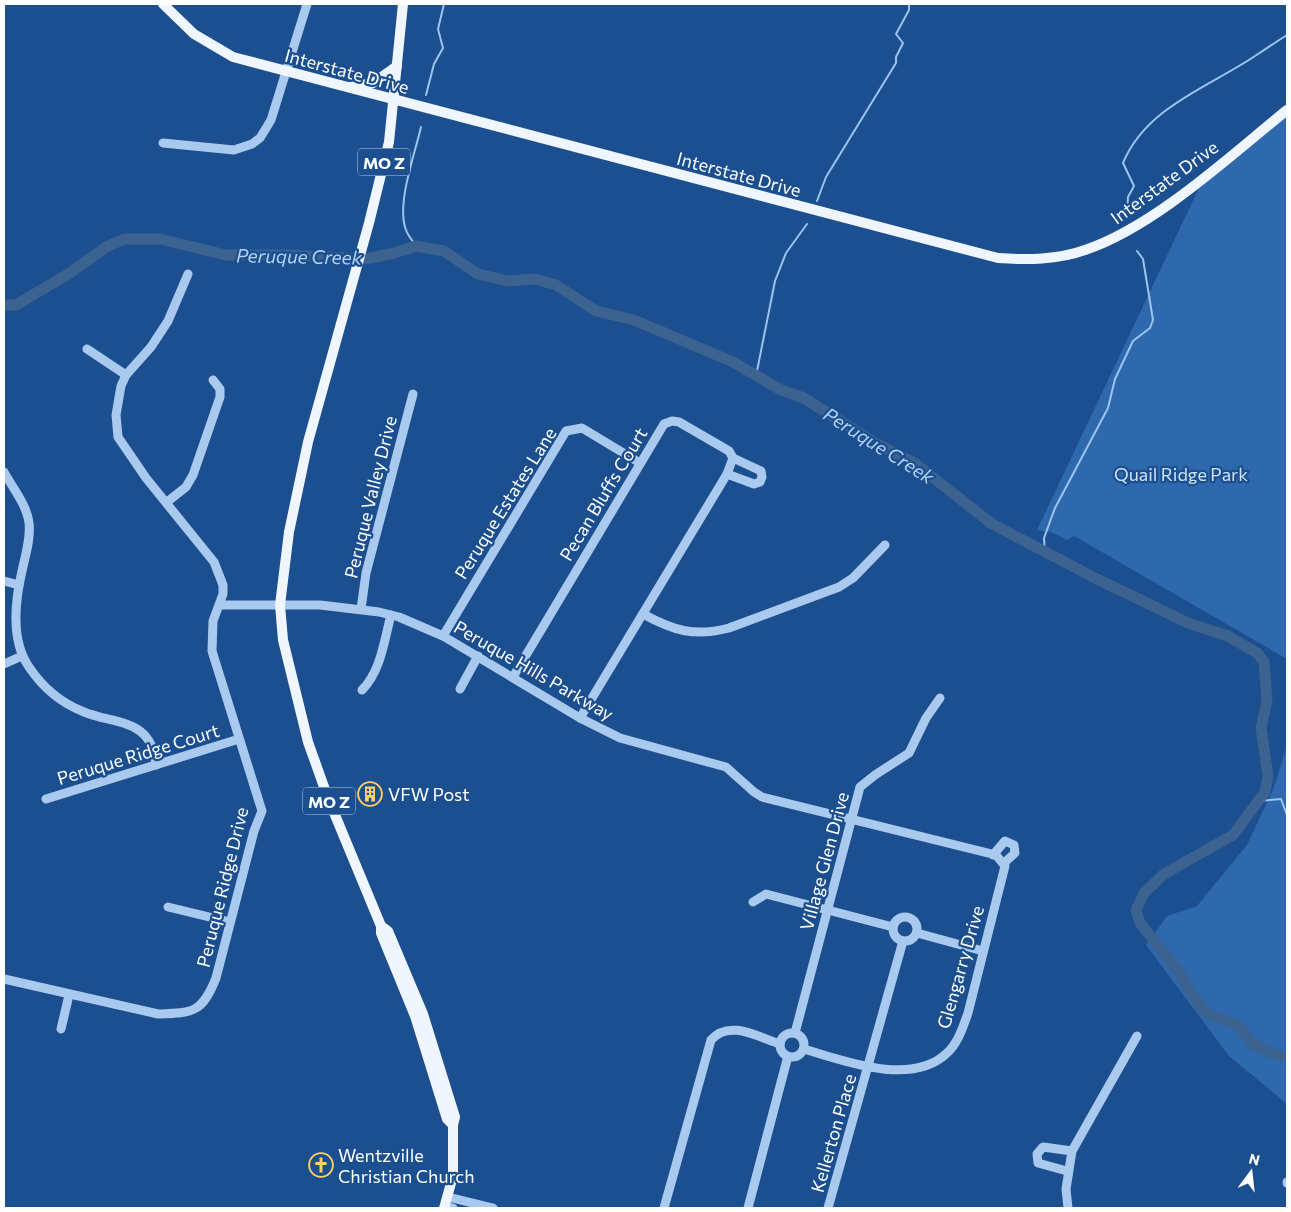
<svg xmlns="http://www.w3.org/2000/svg" width="1291" height="1212" font-family="Commissioner,sans-serif">
  <rect width="100%" height="100%" fill="#1b4f8f"/>
  <!-- park -->
  <g fill="#2e69ad">
    <polygon points="1287,114 1287,659 1074,536 1067,540 1051,532 1037,530 1199,188"/>
    <polygon points="1287,745 1287,1104 1229,1056 1146,945 1167,916 1197,906 1247,845 1273,790"/>
  </g>
  <g fill="none" stroke-linecap="round" stroke-linejoin="round">
    <!-- stream -->
    <g stroke="#9cc4f0" stroke-width="2">
      <polyline points="426,95 434,64 443,48 438,29 444,4"/>
      <polyline points="817,201 826,177 896,63 896,57 903,43 896,34 909,10 909,4"/>
      <path d="M1127,214L1128,197L1134,186L1123,163C1146,107 1209,87 1255,56C1267,48 1276,42 1287,35"/>
      <path d="M416,246C413,241 408,236 406,230C396,204 415,154 421,127"/>
      <polyline points="756,376 775,281 786,253 807,224"/>
      <polyline points="1045,554 1044,538 1055,508 1108,408 1115,379 1133,341 1150,328 1153,320 1143,259 1137,251"/>
      <polyline points="1260,801 1281,799 1287,815"/>
    </g>
    <!-- river -->
    <polyline stroke="#3c6290" stroke-width="11" points="4,305 16,305 70,273 106,247 124,239 160,239 226,255 291,255 364,259 391,254 416,246 444,251 478,274 508,281 535,279 556,285 596,311 634,320 733,362 781,390 804,398 875,443 916,464 992,524 1095,578 1188,623 1228,636 1257,653 1264,662 1267,701 1261,728 1268,776 1265,792 1233,835 1164,874 1144,893 1136,910 1140,923 1179,972 1192,995 1206,1013 1239,1026 1251,1043 1271,1053 1287,1057"/>
    <!-- minor -->
    <g stroke="#a9c9ee" stroke-width="9">
      <polyline points="163,143 234,150 252,144 260,138 271,120 307,4"/>
      <polyline points="87,349 126,375"/>
      <path d="M4,472C12,487 27,505 29,523C31,538 25,557 22,571C15,601 11,641 29,667C43,688 61,703 84,712C116,725 152,718 156,765"/>
      <polyline points="727,474 754,484 760,482 762,477 761,471 733,458"/>
      <polyline points="167,502 186,487 193,475 220,397 220,389 213,380"/>
      <polyline points="4,581 19,585"/>
      <path d="M220,605H320L379,612L399,617L443,636L580,718L620,738L726,767L754,792L762,797L996,855L1005,866L968,1013C963,1027 958,1043 947,1053C912,1087 844,1061 804,1049"/>
      <polyline points="361,609 366,573 413,394"/>
      <path d="M643,614C674,631 695,637 729,628L839,587L853,578L885,545"/>
      <polyline points="443,636 566,431 582,428 640,463"/>
      <polyline points="4,664 22,656"/>
      <polyline points="513,677 664,424 672,421 679,422 729,451 733,458 727,474 580,718"/>
      <polyline points="460,689 478,656"/>
      <path d="M362,690C381,671 384,641 391,615"/>
      <polyline points="46,799 239,739"/>
      <polyline points="993,855 1005,841 1014,845 1015,853 1004,863"/>
      <polyline points="753,902 766,894 893,927"/>
      <polyline points="168,907 230,922"/>
      <circle cx="905" cy="929" r="12"/>
      <polyline points="917,933 983,951"/>
      <path d="M4,979L158,1014C193,1013 202,1013 216,978L254,831L262,811L212,651L213,621L223,594V585L214,562L146,478L118,437L116,415L121,386L126,375L151,347L168,321L188,274"/>
      <polyline points="61,1029 69,995"/>
      <polyline points="795,1033 860,787 875,775 909,753 926,718 940,698"/>
      <circle cx="792" cy="1045" r="12"/>
      <polyline points="1067,1171 1038,1163 1037,1154 1043,1147 1072,1151"/>
      <polyline points="1287,1182 1287,1183"/>
      <polyline points="448,1197 493,1208"/>
      <polyline points="445,1206 453,1208"/>
      <path d="M664,1208L711,1040C729,1019 758,1037 780,1044"/>
      <polyline points="748,1208 788,1056"/>
      <polyline points="828,1208 903,941"/>
      <polyline points="1068,1208 1066,1189 1072,1151 1137,1036"/>
    </g>
    <!-- major -->
    <g stroke="#f0f6ff" stroke-width="10">
      <path d="M163,4L194,34L233,57L998,258C1027,260 1057,260 1085,250C1154,227 1230,156 1287,110"/>
      <polyline points="403,4 389,142 369,223 308,442 289,532 280,605 283,640 308,742 328,798 381,926 381,933 415,1016 447,1119 453,1125"/>
      <polyline points="351,87 373,83 397,66"/>
      <polyline points="381,926 388,931 423,1014 455,1117 453,1125 453,1176 444,1208"/>
    </g>
  </g>
  <!-- icons -->
  <defs>
    <g id="building-ring" transform="scale(1.25)"><circle r="9.5" fill="#1b4f8f" stroke="#ffd166" stroke-width="1.5"/><path d="M-4-6H4V6H1V3H-1V6H-4ZM-2.5-4.3h1.7v1.8h-1.7ZM.8-4.3h1.7v1.8H.8ZM-2.5-1h1.7V.8h-1.7ZM.8-1h1.7V.8H.8Z" fill="#ffd166"/></g>
    <g id="church-ring" transform="scale(1.25)"><circle r="9.5" fill="#1b4f8f" stroke="#ffd166" stroke-width="1.5"/><path d="M-1.2-6h2.4v3.5h3.3v2.4h-3.3V6h-2.4V-.1h-3.3v-2.4h3.3Z" fill="#ffd166"/></g>
  </defs>
  <g fill-rule="evenodd">
    <use href="#building-ring" x="370" y="794"/>
    <use href="#church-ring" x="321" y="1165"/>
  </g>
  <g text-anchor="middle" dominant-baseline="central" stroke-width="4.5" stroke-linejoin="round" paint-order="stroke">
    <!-- shield labels -->
    <g fill="#1b4f8f" stroke="#bbcadd" stroke-width="1">
      <rect x="358" y="148.5" width="52" height="27" rx="4"/>
      <rect x="303" y="787.5" width="52" height="27" rx="4"/>
    </g>
    <g font-size="16" font-weight="bold" fill="#fff">
      <text x="384" y="162">MO Z</text>
      <text x="329" y="801">MO Z</text>
    </g>
    <!-- street labels -->
    <g font-size="18" fill="#fff" stroke="#1b4f8f">
      <text transform="translate(347 71) rotate(15)">Interstate Drive</text>
      <text transform="translate(739 174) rotate(15)">Interstate Drive</text>
      <text transform="translate(1164 182) rotate(-36)">Interstate Drive</text>
      <text transform="translate(603 494) rotate(-59)">Pecan Bluffs Court</text>
      <text transform="translate(370 497) rotate(-76)">Peruque Valley Drive</text>
      <text transform="translate(505 503) rotate(-58)">Peruque Estates Lane</text>
      <text transform="translate(534 670) rotate(30)">Peruque Hills Parkway</text>
      <text transform="translate(138 754) rotate(-17)">Peruque Ridge Court</text>
      <text transform="translate(824 861) rotate(-75)">Village Glen Drive</text>
      <text transform="translate(222 887) rotate(-76)">Peruque Ridge Drive</text>
      <text transform="translate(960 967) rotate(-74)">Glengarry Drive</text>
      <text transform="translate(833 1133) rotate(-74)">Kellerton Place</text>
    </g>
    <!-- park labels -->
    <g font-size="18" fill="#cfe3fa" stroke="#1b4f8f">
      <text x="1181" y="474">Quail Ridge Park</text>
    </g>
    <!-- poi labels -->
    <g font-size="18" fill="#fff" stroke="#1b4f8f" text-anchor="start">
      <text x="388" y="794">VFW Post</text>
      <text x="338" y="1155">Wentzville<tspan x="338" dy="21">Christian Church</tspan></text>
    </g>
    <!-- water labels -->
    <g font-size="19" font-style="italic" fill="#b5d3f5" stroke="#1b4f8f">
      <text transform="translate(299 256) rotate(1)">Peruque Creek</text>
      <text transform="translate(879 445) rotate(32)">Peruque Creek</text>
    </g>
  </g>
  <!-- border -->
  <rect width="1291" height="1212" fill="none" stroke="#ffffff" stroke-width="10"/>
  <!-- north arrow -->
  <g transform="translate(1251 1172) rotate(15)" stroke="#1b4f8f" stroke-width="4" paint-order="stroke">
  <path d="M0-4L9 19L0 12L-9 19Z" fill="#ffffff"/>
  <text y="-8" font-size="14" font-weight="bold" text-anchor="middle" fill="#ffffff">N</text>
  </g>
</svg>
